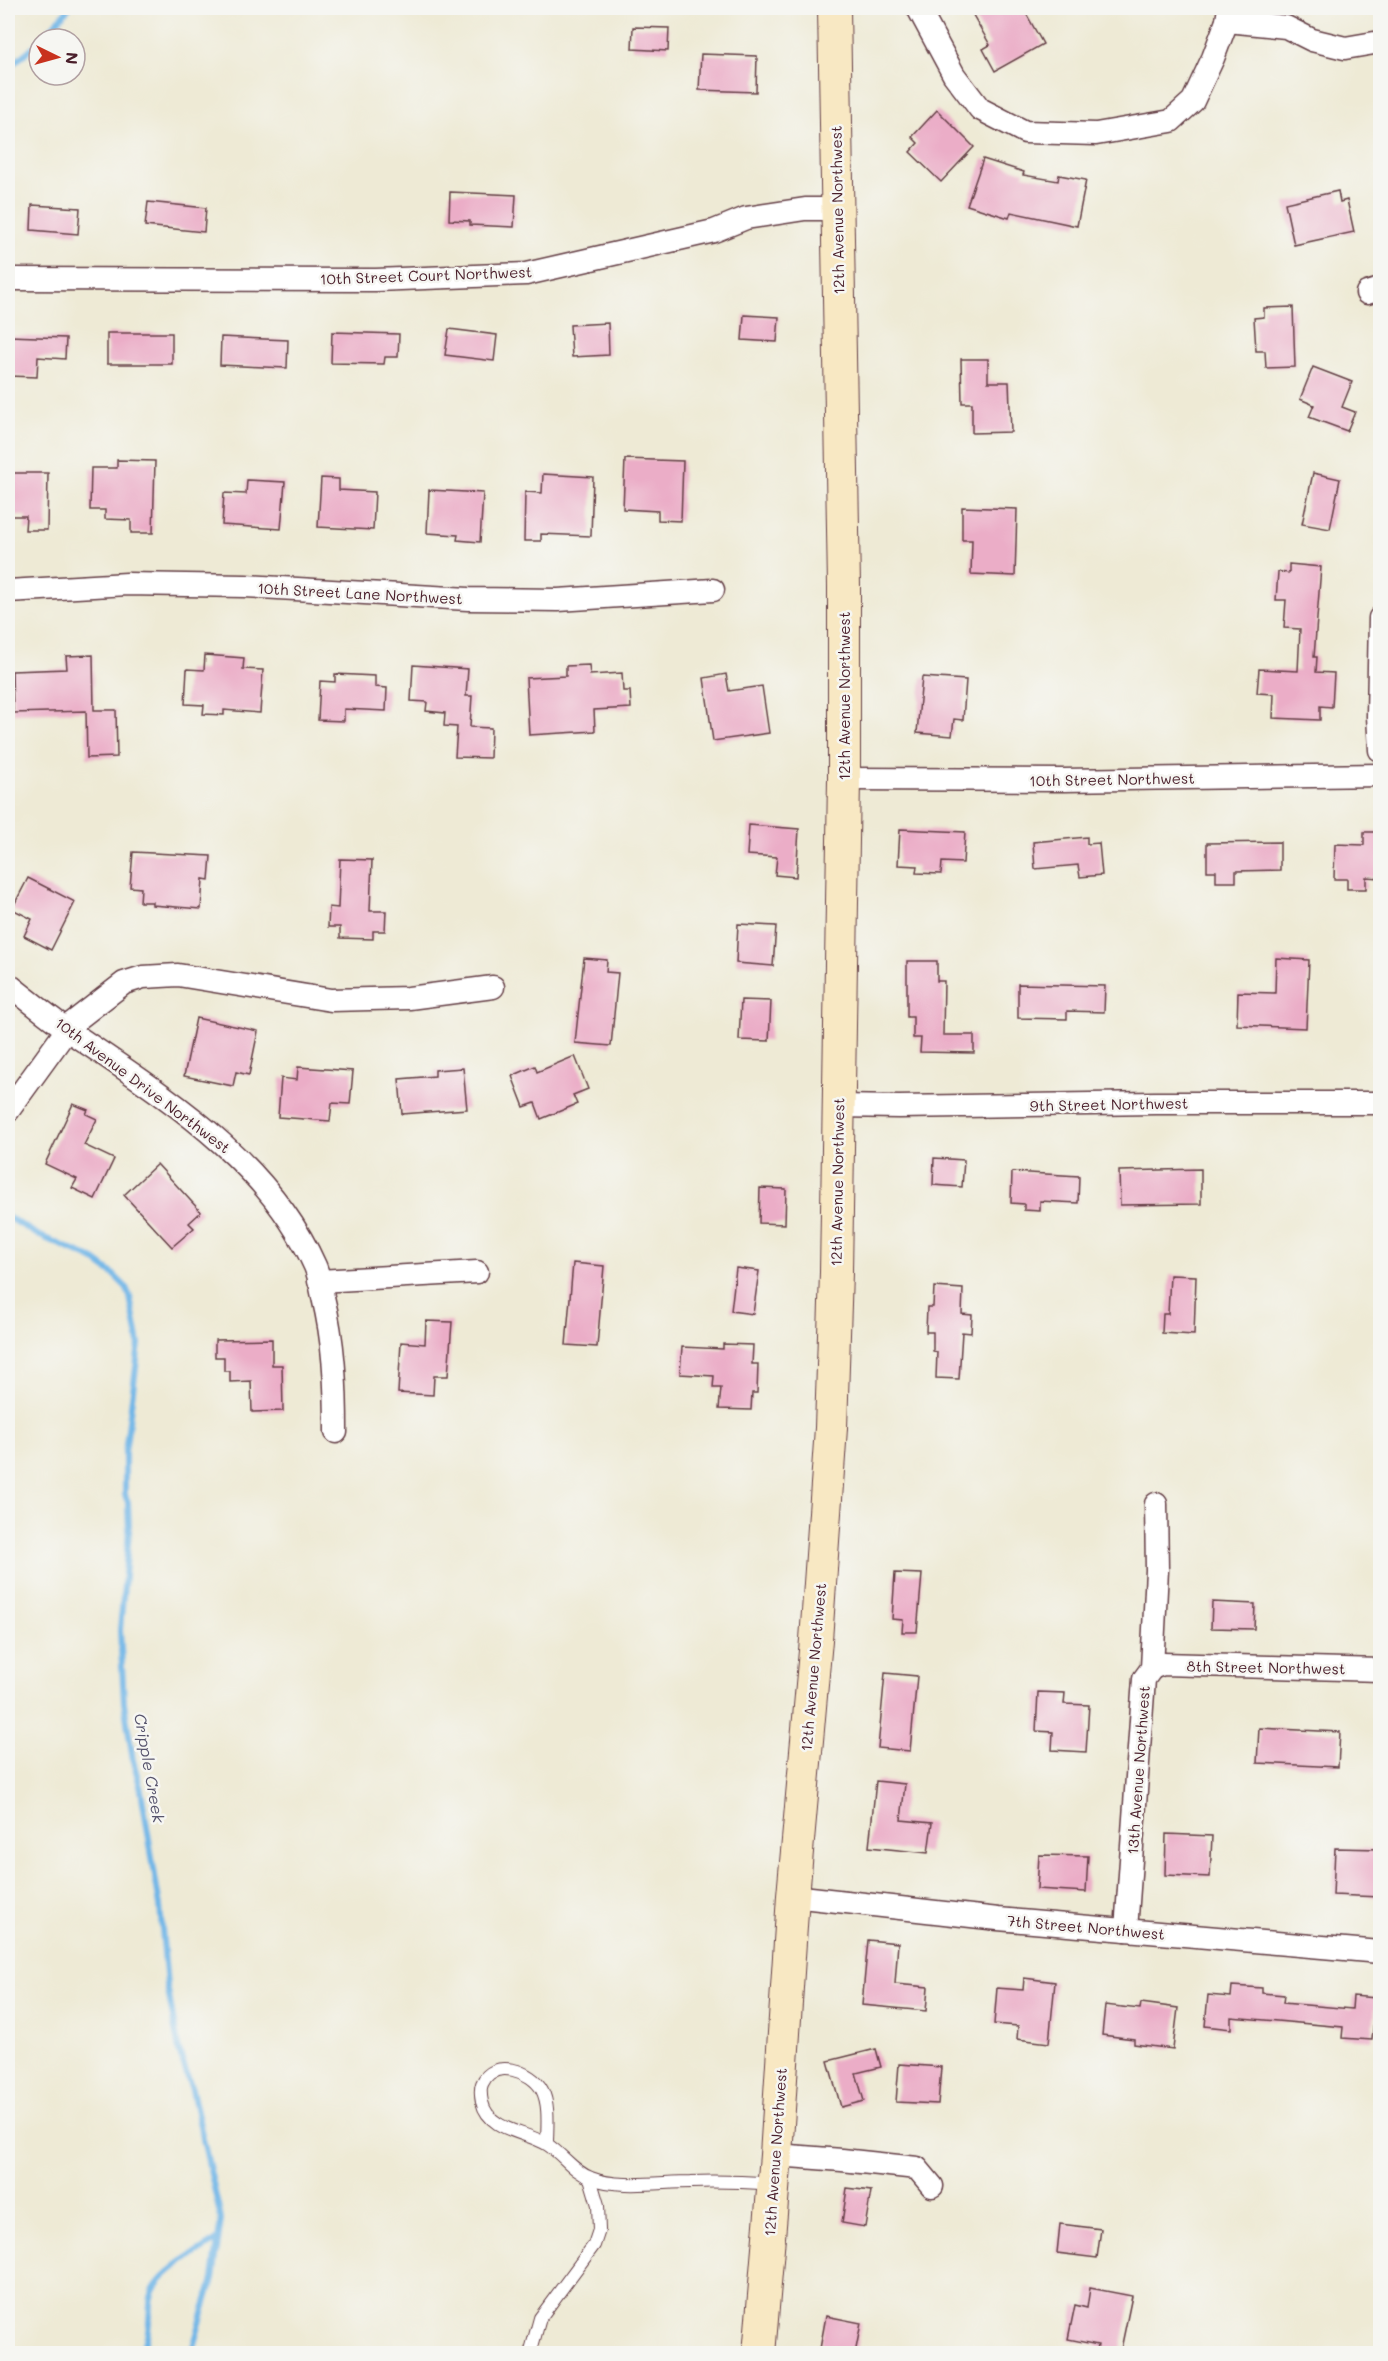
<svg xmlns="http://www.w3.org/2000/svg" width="1388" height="2361" font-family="Mali,sans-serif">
  <rect width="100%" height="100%" fill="#f6f6f2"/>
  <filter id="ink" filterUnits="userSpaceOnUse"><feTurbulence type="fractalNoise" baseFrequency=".0167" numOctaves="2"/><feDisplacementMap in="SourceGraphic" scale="12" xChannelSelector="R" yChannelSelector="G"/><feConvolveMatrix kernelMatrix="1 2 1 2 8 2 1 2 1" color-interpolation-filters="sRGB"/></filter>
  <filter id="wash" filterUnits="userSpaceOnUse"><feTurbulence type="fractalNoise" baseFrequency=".008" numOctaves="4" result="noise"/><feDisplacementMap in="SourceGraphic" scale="24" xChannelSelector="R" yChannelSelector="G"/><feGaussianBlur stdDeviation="1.35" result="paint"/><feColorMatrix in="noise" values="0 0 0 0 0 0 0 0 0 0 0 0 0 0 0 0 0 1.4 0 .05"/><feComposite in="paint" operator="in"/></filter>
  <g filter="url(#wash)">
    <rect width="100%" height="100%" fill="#eeead5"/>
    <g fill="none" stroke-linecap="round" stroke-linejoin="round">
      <!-- stream -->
      <g stroke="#70b6e7" stroke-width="6">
        <polyline points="42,39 69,8"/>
        <polyline points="8,68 39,42"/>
        <polyline points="8,1217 38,1235 93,1259 113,1274 126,1287 130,1297 139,1344 125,1452 125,1495 128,1502 129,1531 120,1630 124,1702 133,1760 141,1790 160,1906 167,1985 179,2051 192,2090 221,2219 213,2279 191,2354"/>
        <path d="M138,2354C157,2330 143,2304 156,2286C170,2266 198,2253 217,2240"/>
      </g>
    </g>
    <g id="blocks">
      <!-- building -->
      <g fill="#ebadc7">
        <polygon points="969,8 1023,8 1043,44 995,71 983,49 990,45"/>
        <polygon points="633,27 669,28 668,51 632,49"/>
        <polygon points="701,54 757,56 756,92 699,90"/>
        <polygon points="937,110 974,147 941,182 910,152 918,143 912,137"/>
        <polygon points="983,159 1024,172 1023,175 1058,181 1059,175 1086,180 1077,226 1011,212 1009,218 967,205"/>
        <polygon points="1338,191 1340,202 1347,200 1354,232 1294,245 1285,203"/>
        <polygon points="450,192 516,195 514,227 470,225 470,221 449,220"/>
        <polygon points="148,202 206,208 204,232 145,226"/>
        <polygon points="32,205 80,208 78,234 31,230"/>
        <polygon points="1293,307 1295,367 1266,368 1265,351 1256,351 1254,318 1264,317 1264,308"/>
        <polygon points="744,315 779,317 777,342 742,340"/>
        <polygon points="608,323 609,355 572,357 570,325"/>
        <polygon points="449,329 497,335 494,361 445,355"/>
        <polygon points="332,332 399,334 398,357 385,357 384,364 331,363"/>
        <rect x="107" y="333" width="65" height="31"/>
        <polygon points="8,336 66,338 65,359 38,357 37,377 8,376"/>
        <polygon points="221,337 288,340 287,368 220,365"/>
        <polygon points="961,359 988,359 988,382 1009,382 1011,432 972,433 972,403 962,403"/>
        <polygon points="1313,367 1352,382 1342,407 1355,412 1347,431 1309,417 1314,405 1300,399"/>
        <polygon points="625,459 683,461 681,521 658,520 658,511 623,509"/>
        <polygon points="117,460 155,461 153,533 131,533 131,520 105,519 105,510 90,510 91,468 117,468"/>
        <polygon points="8,473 48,473 47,530 25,530 26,516 8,516"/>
        <polygon points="1313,473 1340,479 1330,529 1302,524"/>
        <polygon points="543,474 593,477 591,536 541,534 541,541 524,541 525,492 542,493"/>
        <polygon points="321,478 339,479 339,490 375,492 373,530 318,527"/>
        <polygon points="247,480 285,482 281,529 222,525 224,493 246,494"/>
        <polygon points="429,490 483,493 480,542 457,540 458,535 427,533"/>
        <polygon points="962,507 1017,509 1015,576 971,574 972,540 962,540"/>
        <polygon points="1289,564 1321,567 1314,657 1317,657 1316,672 1334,673 1332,707 1320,706 1320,720 1273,718 1274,694 1257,693 1259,669 1298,671 1300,629 1284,628 1286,600 1276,600 1278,572 1289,573"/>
        <polygon points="93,655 94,710 116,710 117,757 87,758 86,711 13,713 12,671 67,669 66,656"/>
        <polygon points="205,655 244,658 243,669 263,670 260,713 224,710 224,715 203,714 204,705 185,704 187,669 204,670"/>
        <polygon points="413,665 468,669 466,696 472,696 470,727 491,728 490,758 455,757 457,727 444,726 445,713 426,711 427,702 411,701"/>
        <polygon points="589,665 590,675 622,673 623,691 630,691 631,708 594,710 595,731 529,735 526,678 566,676 566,666"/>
        <polygon points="335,674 375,676 375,687 387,688 386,711 344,709 344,721 318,720 320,681 335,682"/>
        <polygon points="726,674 729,691 762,686 769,733 713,741 704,678"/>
        <polygon points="922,677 966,680 963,720 954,719 952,736 917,733"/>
        <polygon points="749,825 799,829 796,877 775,875 777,857 747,855"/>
        <polygon points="900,829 965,832 963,863 942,862 941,874 916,873 917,866 898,865"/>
        <polygon points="1364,832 1380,832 1380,878 1366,877 1366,889 1347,889 1347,879 1334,879 1335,844 1364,845"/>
        <polygon points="1087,837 1087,844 1099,843 1102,875 1080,877 1078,865 1035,869 1033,842"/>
        <polygon points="1280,842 1280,870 1236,871 1236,882 1216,882 1216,871 1207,871 1207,843"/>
        <polygon points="133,852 211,856 209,880 203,879 201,909 152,905 152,902 140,902 141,888 130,887"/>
        <polygon points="340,859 372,860 370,911 386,911 385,931 373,931 373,939 340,938 340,927 328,927 329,907 338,908"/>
        <polygon points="28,878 75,902 51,950 24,936 32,919 12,909"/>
        <polygon points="738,924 776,926 773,966 736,963"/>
        <polygon points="584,958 607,960 606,972 618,973 611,1046 575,1043"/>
        <polygon points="1276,958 1309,960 1306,1028 1237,1025 1238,992 1275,993"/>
        <polygon points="907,961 937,961 937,981 944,981 943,1035 974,1035 974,1053 920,1052 921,1038 913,1038 913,1017 907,1017"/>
        <polygon points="1018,984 1105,986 1104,1012 1067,1011 1067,1019 1018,1018"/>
        <polygon points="741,1000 771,1001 769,1041 739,1040"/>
        <polygon points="196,1018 258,1031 249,1075 236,1072 233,1086 184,1076"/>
        <polygon points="575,1056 588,1089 573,1095 577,1104 541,1119 535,1103 524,1107 512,1076 535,1066 537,1072"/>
        <polygon points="298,1067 353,1071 350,1104 332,1103 330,1121 278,1117 281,1078 297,1080"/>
        <polygon points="463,1068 467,1109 402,1114 399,1079 435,1076 435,1070"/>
        <polygon points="73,1104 88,1110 86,1114 97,1119 84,1145 114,1159 95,1199 72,1188 77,1179 45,1164"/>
        <polygon points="934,1158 964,1160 962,1187 933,1185"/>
        <polygon points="157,1164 201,1212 189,1223 194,1228 172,1247 124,1195"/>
        <polygon points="1201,1169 1201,1204 1120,1205 1119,1171"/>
        <polygon points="1012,1172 1079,1176 1078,1203 1040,1201 1040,1211 1024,1210 1024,1204 1011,1203"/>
        <polygon points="760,1188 786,1189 785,1224 759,1223"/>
        <polygon points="573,1263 604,1266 597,1347 566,1345"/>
        <polygon points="736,1268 759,1271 753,1314 731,1311"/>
        <polygon points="1170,1275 1196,1276 1194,1335 1162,1333 1163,1314 1168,1314"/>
        <polygon points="934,1287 963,1289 962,1314 972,1315 971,1333 962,1332 959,1379 936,1378 937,1352 933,1351 933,1332 926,1332 927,1307 933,1307"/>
        <polygon points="426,1321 452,1322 448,1376 434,1376 433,1395 398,1393 401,1342 425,1344"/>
        <polygon points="272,1339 272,1365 282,1365 283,1411 252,1412 251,1381 230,1382 230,1371 224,1371 224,1357 215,1357 215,1340"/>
        <polygon points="723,1344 753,1345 752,1364 758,1364 757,1393 752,1393 751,1410 719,1409 721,1388 713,1388 714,1376 680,1374 682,1347 723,1349"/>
        <polygon points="895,1573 922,1574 917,1632 902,1632 903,1620 892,1619"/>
        <polygon points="1212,1602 1255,1604 1254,1629 1211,1628"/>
        <polygon points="885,1673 917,1676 910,1751 878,1748"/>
        <polygon points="1038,1692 1065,1693 1064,1704 1089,1705 1086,1752 1052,1750 1053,1732 1036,1731"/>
        <polygon points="1259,1728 1340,1732 1338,1767 1257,1763"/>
        <polygon points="876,1781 905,1784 901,1820 932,1823 928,1853 869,1847"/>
        <polygon points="1166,1834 1212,1836 1210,1877 1165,1875"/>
        <polygon points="1335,1848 1380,1849 1380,1897 1333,1895"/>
        <polygon points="1039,1855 1088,1856 1086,1892 1037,1889"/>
        <polygon points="868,1940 898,1943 895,1984 928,1987 926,2011 862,2005"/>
        <polygon points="1024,1978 1055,1982 1049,2043 1017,2039 1018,2026 994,2024 997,1988 1023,1990"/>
        <polygon points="1232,1986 1262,1988 1262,1993 1284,1995 1283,2003 1352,2009 1353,1996 1376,1998 1372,2040 1342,2038 1343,2027 1231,2017 1231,2029 1205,2026 1208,1995 1231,1997"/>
        <polygon points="1141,2003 1178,2008 1173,2049 1134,2044 1134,2039 1102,2035 1105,2005 1140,2009"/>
        <polygon points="876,2049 881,2067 856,2073 864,2101 841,2107 828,2061"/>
        <polygon points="899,2064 941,2067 938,2104 896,2102"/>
        <polygon points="847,2188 871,2191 865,2227 842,2223"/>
        <polygon points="1060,2224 1101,2229 1097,2258 1057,2253"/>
        <polygon points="1090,2288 1132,2296 1120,2354 1096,2354 1098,2345 1068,2339 1075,2305 1087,2308"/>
        <polygon points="826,2316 861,2323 855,2354 819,2354"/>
      </g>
    </g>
  </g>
  <g filter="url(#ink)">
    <use href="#blocks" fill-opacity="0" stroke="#633d44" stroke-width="1.5"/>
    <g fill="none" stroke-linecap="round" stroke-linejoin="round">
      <!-- lane casing -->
      <g stroke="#633d44" stroke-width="14">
        <g id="lane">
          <path d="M547,2144C547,2128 550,2105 542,2090C532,2071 493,2057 482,2084C480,2089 481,2097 482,2102C489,2132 527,2131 548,2145C563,2155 574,2172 591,2178C619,2189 661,2182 691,2182C719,2181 746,2182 773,2184"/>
          <polyline points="530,2354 540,2318 594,2245 599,2230 598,2205 590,2178"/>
        </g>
      </g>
      <!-- street casing -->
      <g stroke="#633d44" stroke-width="25">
        <g id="street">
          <polyline points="918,8 954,75 980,109 1025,132 1096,134 1171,121 1193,101 1213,58 1227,21 1229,8"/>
          <polyline points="1227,21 1286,27 1312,40 1345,48 1380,42"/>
          <polyline points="8,279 376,280 526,274 714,231 746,218 805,209 837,209"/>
          <polyline points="1367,293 1380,289"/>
          <polyline points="8,591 127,584 245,586 468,599 558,600 713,590"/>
          <polyline points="1380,618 1378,716 1380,750"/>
          <polyline points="844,779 1064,780 1380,775"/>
          <path d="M8,984C28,1000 48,1016 69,1031C162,1095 267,1158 315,1266C319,1275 321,1287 323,1297C334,1342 336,1386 336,1432"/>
          <polyline points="838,1106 899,1107 1155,1103 1380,1103"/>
          <polyline points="8,1111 71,1024 124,983 143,977 178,975 331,1000 409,998 493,987"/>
          <polyline points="319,1281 477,1272"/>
          <polyline points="1152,1668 1163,1664 1380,1670"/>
          <polyline points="793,1896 998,1919 1380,1952"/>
          <polyline points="1126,1930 1144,1679 1152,1668 1157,1570 1156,1504"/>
          <polyline points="776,2155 842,2160 917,2168 932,2186"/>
        </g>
      </g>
      <!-- secondary casing -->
      <g stroke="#633d44" stroke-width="34">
        <polyline id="secondary" points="759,2354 776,2155 793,1896 816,1640 831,1428 836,1272 844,779 844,587 834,8"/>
      </g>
      <!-- lane -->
      <use href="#lane" stroke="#fff" stroke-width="12"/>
      <!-- street -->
      <use href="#street" stroke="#fff" stroke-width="22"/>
      <!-- secondary -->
      <use href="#secondary" stroke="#f8e8c3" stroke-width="32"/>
    </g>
  </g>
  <g text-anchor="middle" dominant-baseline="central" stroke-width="5" stroke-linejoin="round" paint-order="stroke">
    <!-- street labels -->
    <g font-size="15" fill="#4a1f2b" stroke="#f6f6f2">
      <text transform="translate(837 210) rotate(-91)">12th Avenue Northwest</text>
      <text transform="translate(426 275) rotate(-2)">10th Street Court Northwest</text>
      <text transform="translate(360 593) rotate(3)">10th Street Lane Northwest</text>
      <text transform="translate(844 696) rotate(-90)">12th Avenue Northwest</text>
      <text transform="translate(1112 779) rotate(-1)">10th Street Northwest</text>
      <text transform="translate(143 1085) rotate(37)">10th Avenue Drive Northwest</text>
      <text transform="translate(1109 1104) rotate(-1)">9th Street Northwest</text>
      <text transform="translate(837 1182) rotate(-89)">12th Avenue Northwest</text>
      <text transform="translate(813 1667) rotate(-85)">12th Avenue Northwest</text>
      <text transform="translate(1266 1667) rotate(1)">8th Street Northwest</text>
      <text transform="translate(1138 1770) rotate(-86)">13th Avenue Northwest</text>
      <text transform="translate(1086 1927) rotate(5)">7th Street Northwest</text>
      <text transform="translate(775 2152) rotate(-86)">12th Avenue Northwest</text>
    </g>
    <!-- water labels -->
    <g font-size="16" font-style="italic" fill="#57546d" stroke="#f6f6f2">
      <text transform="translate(150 1768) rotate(80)">Cripple Creek</text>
    </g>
  </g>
  <!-- margin -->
  <rect width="1388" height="2361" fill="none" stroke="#f6f6f2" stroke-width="30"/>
  <!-- north arrow -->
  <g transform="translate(57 57) rotate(95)"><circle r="28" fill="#f6f6f2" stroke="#b1a0a2" stroke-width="1.5"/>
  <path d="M0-4.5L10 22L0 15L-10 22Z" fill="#c8321e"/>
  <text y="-9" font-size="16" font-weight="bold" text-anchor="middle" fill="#4a1f2b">N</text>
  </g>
</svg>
